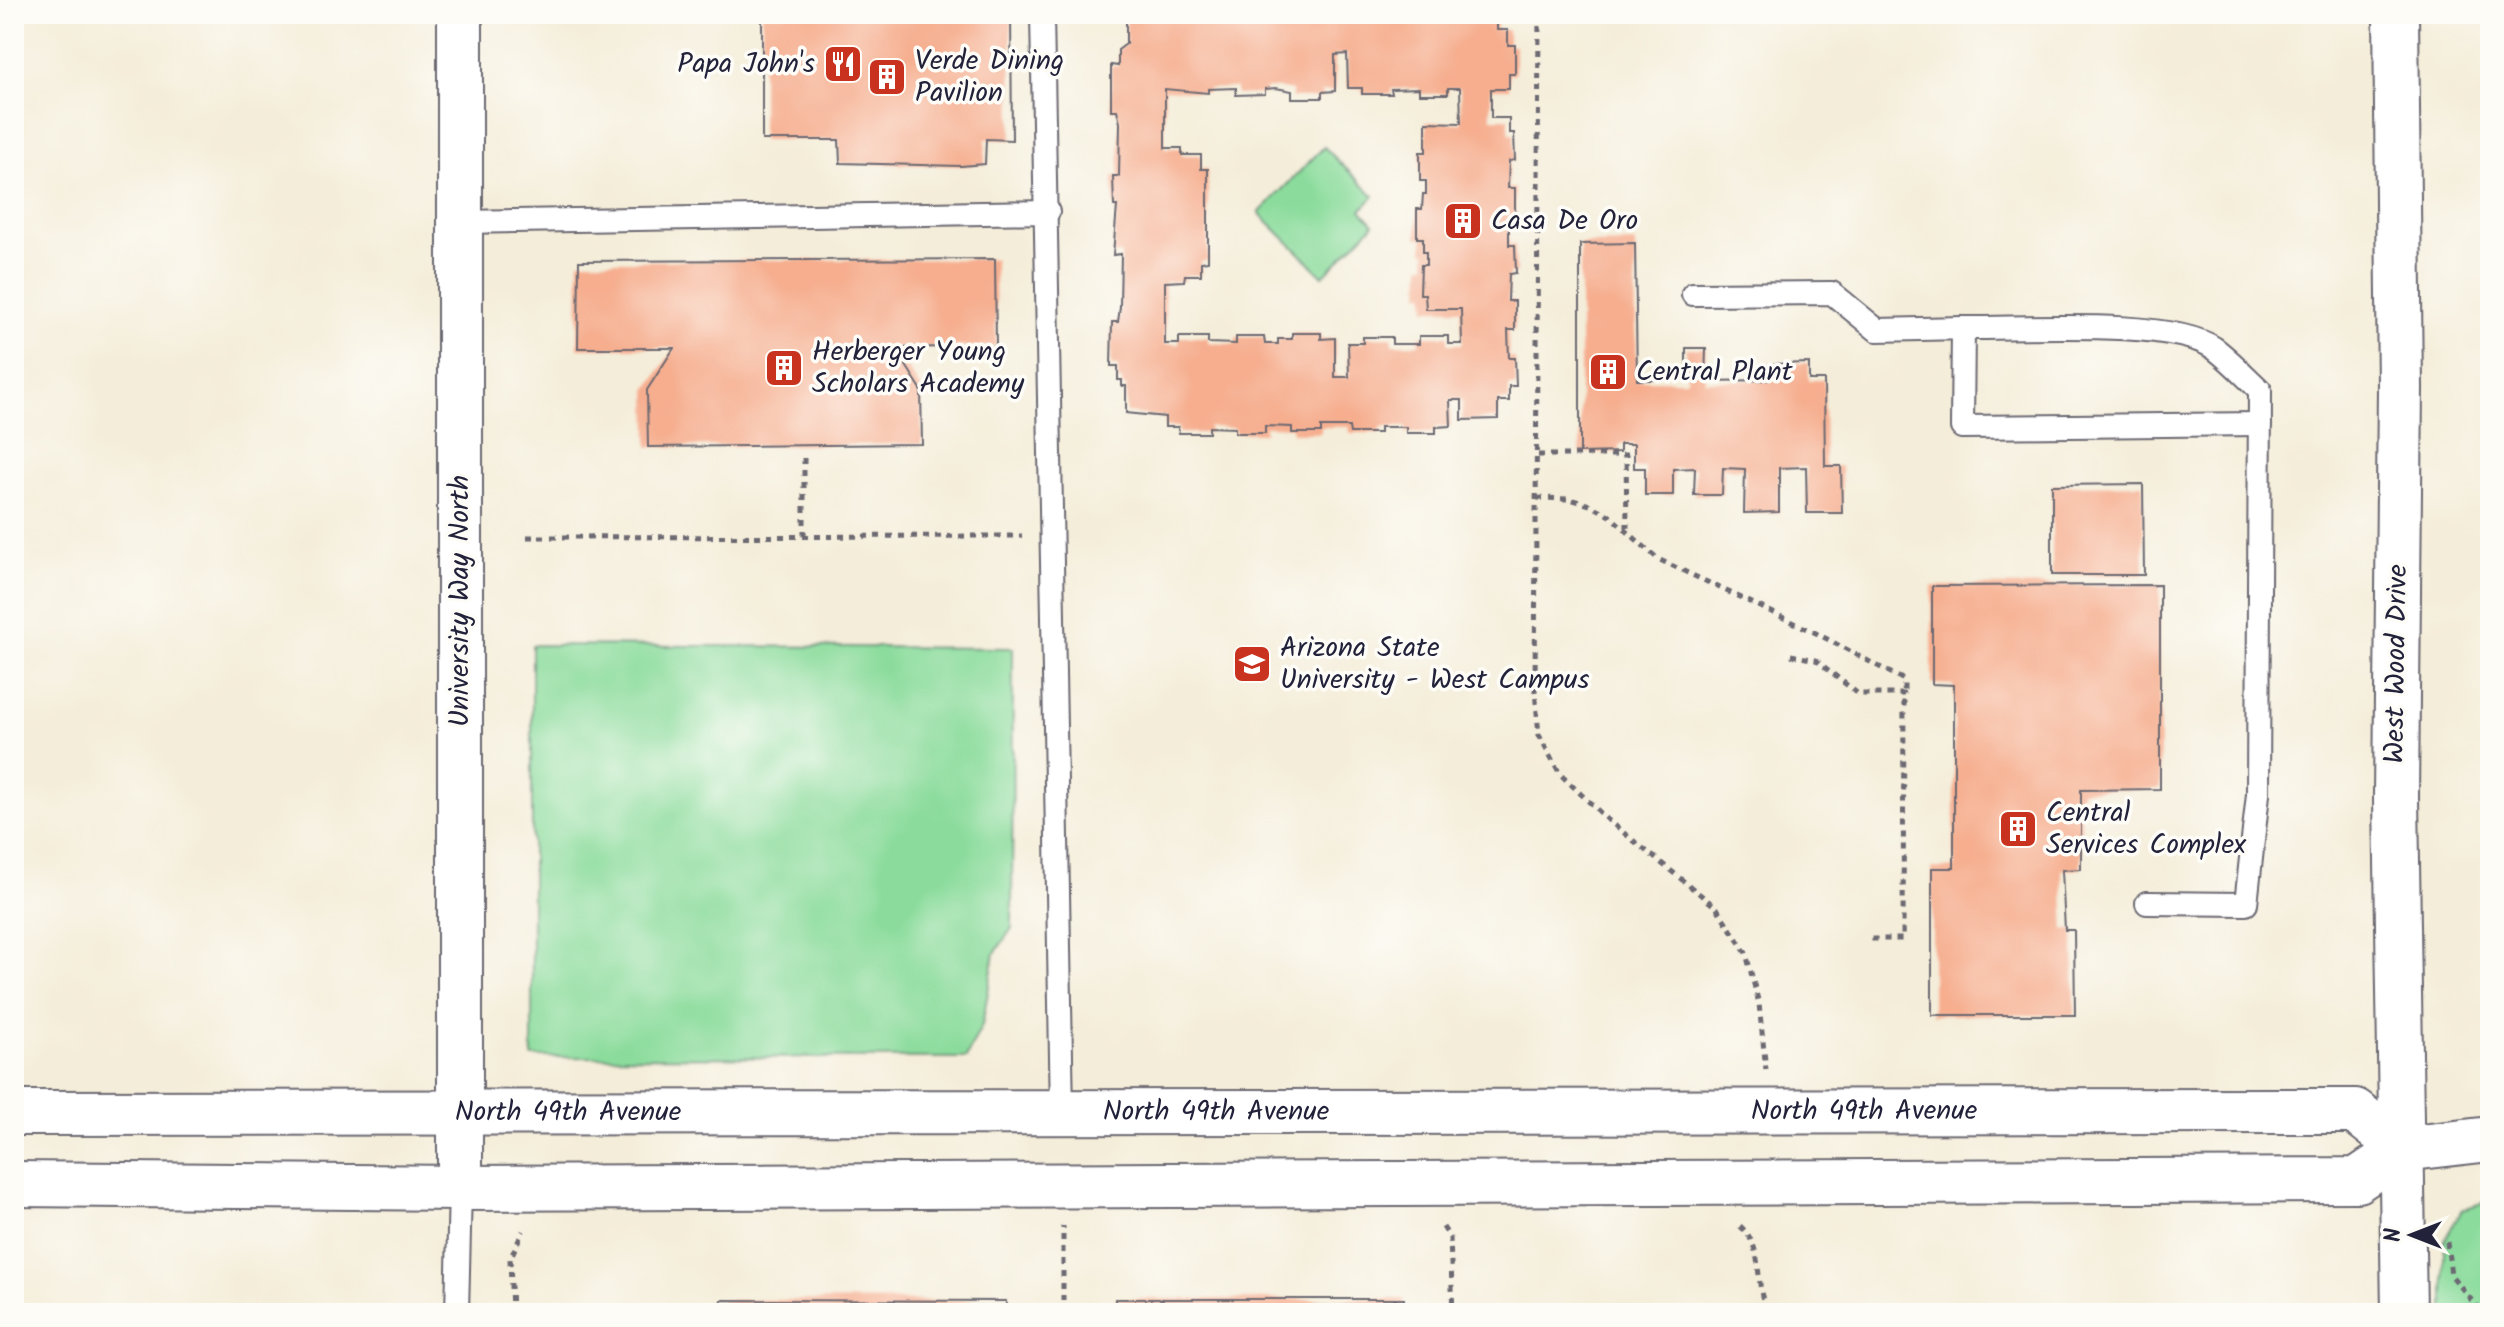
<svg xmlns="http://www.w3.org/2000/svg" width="2504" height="1327" font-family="Kalam,sans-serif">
  <rect width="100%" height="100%" fill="#fdfcf7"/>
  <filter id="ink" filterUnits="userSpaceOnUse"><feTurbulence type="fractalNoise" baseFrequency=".0125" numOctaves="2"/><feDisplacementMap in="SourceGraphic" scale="16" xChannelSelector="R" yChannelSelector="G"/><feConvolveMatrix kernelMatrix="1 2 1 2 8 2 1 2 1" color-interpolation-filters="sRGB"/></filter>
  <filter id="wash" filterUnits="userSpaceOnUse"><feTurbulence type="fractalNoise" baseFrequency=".006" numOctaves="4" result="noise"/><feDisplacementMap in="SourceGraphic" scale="32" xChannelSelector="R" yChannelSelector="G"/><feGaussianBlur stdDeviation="1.8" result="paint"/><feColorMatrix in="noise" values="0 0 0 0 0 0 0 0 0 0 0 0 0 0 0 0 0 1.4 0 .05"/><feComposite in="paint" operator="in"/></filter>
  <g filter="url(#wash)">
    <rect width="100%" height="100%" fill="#f4edd9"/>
    <!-- green -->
    <g fill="#8bdc9c" stroke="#567f6c" stroke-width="2">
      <polygon points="1324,147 1374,196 1361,210 1374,224 1323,276 1259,213"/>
      <polygon points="532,645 1013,648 1012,928 995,953 982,1025 966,1058 532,1057"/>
      <polygon points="2490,1201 2490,1313 2444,1313 2444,1241 2462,1209"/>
    </g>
    <g id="blocks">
      <!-- building -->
      <g fill="#f6ae8f" fill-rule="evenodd">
        <polygon points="762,14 1011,14 1012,140 986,139 985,164 961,166 840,163 839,140 762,140"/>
        <path d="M1151,14H1497V30H1508V45H1515V74H1509V89H1491V118H1509V133H1514L1515,160L1509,161L1508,188H1515V216H1509V245H1515L1516,273L1509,274L1508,301H1515V330H1508L1509,358H1515L1516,386H1509V401H1498V419L1462,420V400H1450L1451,426L1436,427V433H1406V427H1380V433H1350L1349,427H1321V433H1292V427L1265,426V433H1235V428L1209,427V433H1179L1178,427H1165V417L1126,413V386H1122V380H1118V366H1111L1112,322H1118L1120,307L1121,254L1113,255L1117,206H1114L1113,176H1119L1120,123L1117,110H1111V65L1118,66V50L1126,44V19H1152ZM1347,54L1348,88H1362V94H1392L1391,89L1419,88V94H1448V88H1460L1461,123L1426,122V152H1420V181H1426V194H1423L1422,209H1417V238H1423V252H1426V265H1421L1420,294H1425L1426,309H1461L1462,344H1448V336H1419V344H1392V337H1363V343H1348L1349,377H1335V338L1321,339V333H1292V339H1278V344H1265L1264,337H1236V344L1208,343V337H1179V344H1165V282L1184,281L1185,275H1201V262L1208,261V169H1201V155H1182V148H1165V89L1208,93V89L1236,88V95L1265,94V89L1276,88L1292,91V98H1322V92L1335,91V55Z"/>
        <polygon points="1635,243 1637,380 1686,380 1686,348 1706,348 1705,381 1769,380 1769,364 1809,363 1809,380 1824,380 1825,466 1841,466 1842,513 1807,513 1806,467 1779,468 1779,512 1744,513 1745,469 1723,468 1722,495 1694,495 1695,468 1673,469 1673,495 1645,495 1645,468 1634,468 1634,444 1620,444 1620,452 1580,453 1580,244"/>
        <polygon points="995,259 996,346 895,348 921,389 922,444 648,447 647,390 674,348 578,348 579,261"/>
        <polygon points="2143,484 2144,575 2052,575 2052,485"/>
        <polygon points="2160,585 2160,789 2081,790 2081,869 2062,870 2065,930 2074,930 2075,1015 1932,1015 1932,868 1954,868 1954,685 1932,684 1932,586"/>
        <rect x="1115" y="1299" width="289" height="14"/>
        <polygon points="721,1300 1006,1301 1006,1313 721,1313"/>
      </g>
    </g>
  </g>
  <g filter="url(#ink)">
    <use href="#blocks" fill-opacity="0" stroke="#6c6972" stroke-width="2"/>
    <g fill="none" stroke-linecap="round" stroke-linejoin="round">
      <!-- service casing -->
      <g stroke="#6c6972" stroke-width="26">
        <g id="service">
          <polyline points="1042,14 1062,1112"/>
          <polyline points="460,222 1048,212"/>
          <polyline points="1693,294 1832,293 1877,330 1963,328 1962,427 2260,424"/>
          <path d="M1963,328C2020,329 2170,318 2214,348C2230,360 2245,376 2260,390L2258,794L2246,904L2147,903"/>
          <polyline points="457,1313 460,1188"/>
        </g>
      </g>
      <!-- minor casing -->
      <g stroke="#6c6972" stroke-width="48">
        <g id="minor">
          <polyline points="460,14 460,1188"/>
          <polyline points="2396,14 2400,388 2396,797 2404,1313"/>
          <path id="s1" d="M14,1113L2355,1111L2403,1149"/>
          <polyline points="14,1184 460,1188 2357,1180 2403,1149 2490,1139"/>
        </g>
      </g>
      <!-- path -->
      <g stroke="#6c6972" stroke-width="5" stroke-dasharray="6 6" stroke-linecap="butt">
        <polyline points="1539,14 1535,691 1539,735 1560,774 1608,820 1717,908 1746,953 1759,1004 1766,1070"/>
        <polyline points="1538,455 1626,455 1627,528"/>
        <polyline points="1537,498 1570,499 1590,505 1609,515 1658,559 1814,632 1904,680 1904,694"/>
        <polyline points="804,536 804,453"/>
        <polyline points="527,537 1022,536"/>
        <polyline points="1791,655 1816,660 1858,694 1904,694 1903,939 1866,939"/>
        <path d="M1740,1226C1766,1248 1753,1285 1768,1313"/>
        <polyline points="1443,1227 1450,1238 1453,1313"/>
        <polyline points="2447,1242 2451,1275 2482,1313"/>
        <polyline points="512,1313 510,1259 523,1231"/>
        <polyline points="1063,1313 1063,1226"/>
      </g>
      <!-- service -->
      <use href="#service" stroke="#fff" stroke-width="22"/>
      <!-- minor -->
      <use href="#minor" stroke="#fff" stroke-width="44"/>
    </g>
  </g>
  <!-- icons -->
  <defs>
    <g id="restaurant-square" transform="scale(2)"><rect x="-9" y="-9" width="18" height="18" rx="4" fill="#c8321e" stroke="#fdfcf7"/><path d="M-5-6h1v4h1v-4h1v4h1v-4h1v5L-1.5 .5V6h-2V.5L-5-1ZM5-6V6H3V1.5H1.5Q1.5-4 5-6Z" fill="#fff"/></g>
    <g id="building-square" transform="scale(2)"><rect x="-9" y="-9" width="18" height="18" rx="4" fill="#c8321e" stroke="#fdfcf7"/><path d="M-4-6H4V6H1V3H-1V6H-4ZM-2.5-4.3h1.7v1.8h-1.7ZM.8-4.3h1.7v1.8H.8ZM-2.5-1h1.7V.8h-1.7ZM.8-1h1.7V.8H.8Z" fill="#fff"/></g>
    <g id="university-square" transform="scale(2)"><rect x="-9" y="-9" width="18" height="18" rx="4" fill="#c8321e" stroke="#fdfcf7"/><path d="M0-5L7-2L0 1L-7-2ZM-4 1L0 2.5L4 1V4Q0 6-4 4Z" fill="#fff"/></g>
  </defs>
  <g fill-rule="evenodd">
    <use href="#restaurant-square" x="843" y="64"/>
    <use href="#building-square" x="887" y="77"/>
    <use href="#building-square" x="1463" y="221"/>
    <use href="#building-square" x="784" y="368"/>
    <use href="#building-square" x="1608" y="372"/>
    <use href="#university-square" x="1252" y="664"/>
    <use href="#building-square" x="2018" y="829"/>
  </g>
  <g text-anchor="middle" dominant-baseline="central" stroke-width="7" stroke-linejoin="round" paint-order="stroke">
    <!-- poi labels -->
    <g font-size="28" fill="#22223b" stroke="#fdfcf7" text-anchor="start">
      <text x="915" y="61">Verde Dining<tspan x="915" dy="32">Pavilion</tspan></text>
      <text x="815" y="64" text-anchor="end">Papa John's</text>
      <text x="1491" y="221">Casa De Oro</text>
      <text x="812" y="352">Herberger Young<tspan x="812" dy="32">Scholars Academy</tspan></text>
      <text x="1636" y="372">Central Plant</text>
      <text x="1280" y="648">Arizona State<tspan x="1280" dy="32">University - West Campus</tspan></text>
      <text x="2046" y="813">Central<tspan x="2046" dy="32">Services Complex</tspan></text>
    </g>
    <!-- street labels -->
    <g font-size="28" fill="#22223b" stroke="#fdfcf7">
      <text transform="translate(460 601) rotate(-90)">University Way North</text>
      <text transform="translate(2397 664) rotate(-89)">West Wood Drive</text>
      <text stroke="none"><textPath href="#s1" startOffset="1202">North 49th Avenue</textPath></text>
      <text stroke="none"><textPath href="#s1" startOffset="1850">North 49th Avenue</textPath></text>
      <text stroke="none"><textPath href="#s1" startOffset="554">North 49th Avenue</textPath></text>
    </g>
  </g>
  <!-- margin -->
  <rect width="2504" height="1327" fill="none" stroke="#fdfcf7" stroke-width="48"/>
  <!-- north arrow -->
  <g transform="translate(2412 1235) rotate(270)" stroke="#fdfcf7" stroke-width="6" paint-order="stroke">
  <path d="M0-6L14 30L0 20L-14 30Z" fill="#22223b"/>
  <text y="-12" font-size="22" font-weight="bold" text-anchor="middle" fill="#22223b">N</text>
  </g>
</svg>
